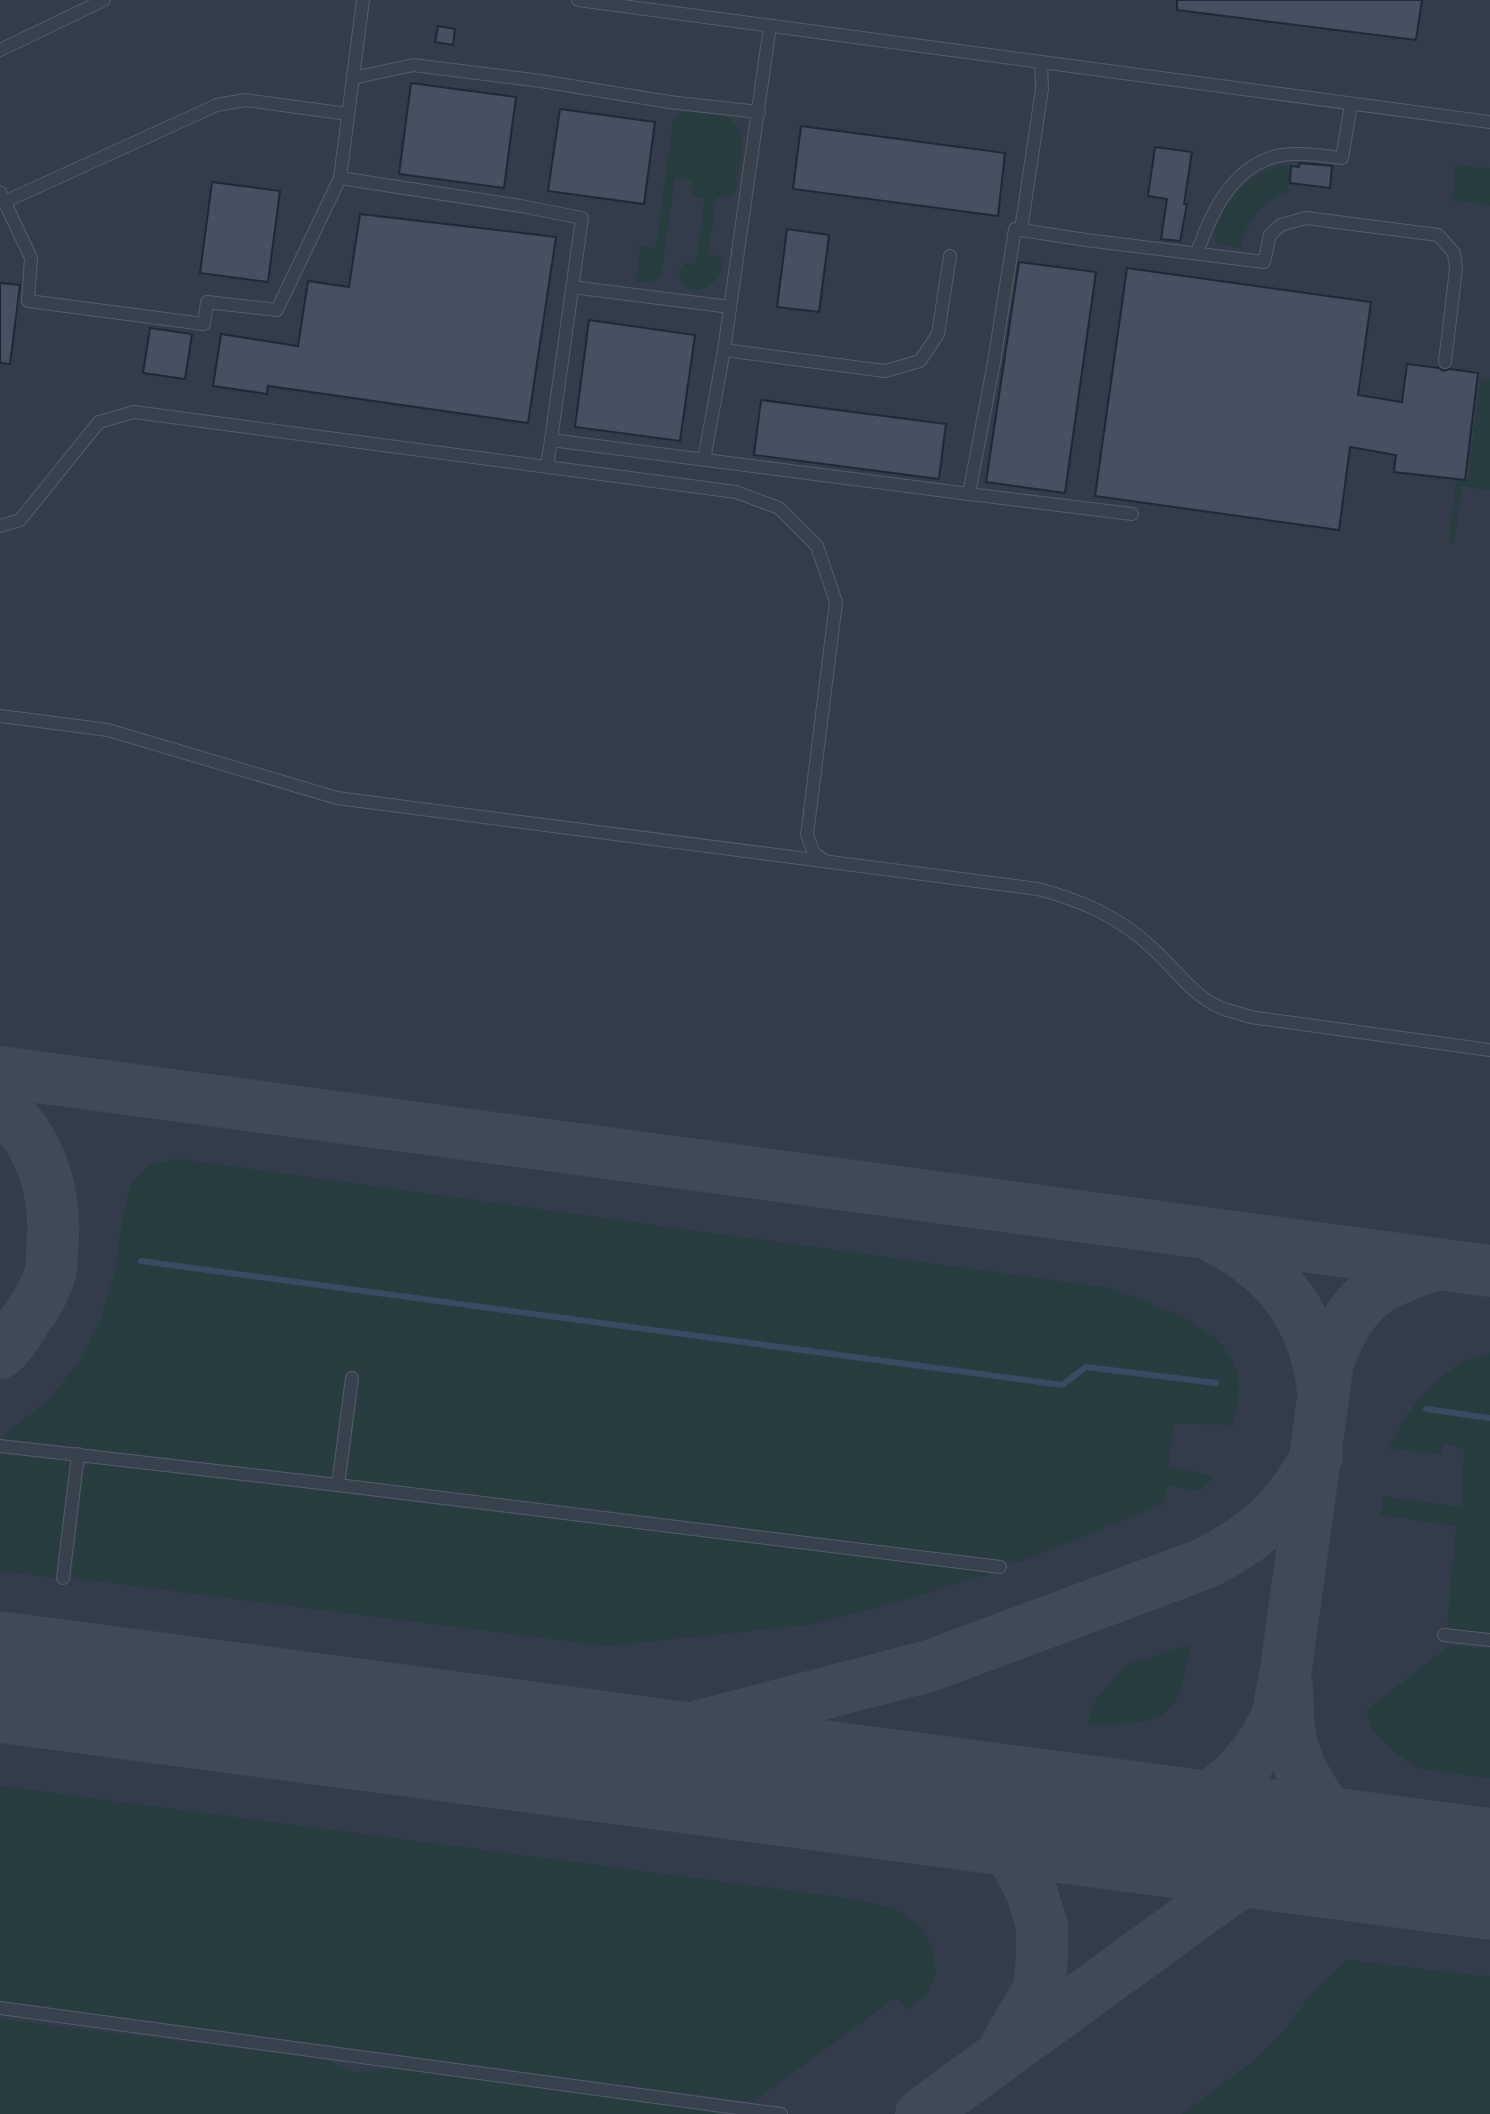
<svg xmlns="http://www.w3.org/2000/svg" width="1490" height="2114" font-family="Cabin,sans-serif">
  <rect width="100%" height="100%" fill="#242f3e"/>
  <!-- airport -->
  <rect fill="#323c4b" x="0" y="0" width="1490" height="2114"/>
  <!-- green -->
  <g fill="#263c3f">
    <path d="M684,112C698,114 717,113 729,119C751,130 738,169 736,188L733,194L716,198L708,254L719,257L723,260C723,279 707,294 688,289C680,280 675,272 685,263L696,264L705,199L694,197L691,195L692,180L675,177L661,277L651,282H636L640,246L656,248L673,121L677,115Z"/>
    <path d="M1291,164L1287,192C1261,203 1246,220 1240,248L1218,245L1214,238C1221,201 1253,168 1291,164Z"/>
    <polygon points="1456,165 1490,169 1490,205 1452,200"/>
    <polygon points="1481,378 1490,380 1490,490 1462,486 1454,544 1448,543 1457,479 1468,481"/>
    <path d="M179,1159L1109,1288C1150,1303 1217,1323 1235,1366C1243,1385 1237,1406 1233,1425L1174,1423L1169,1467L1214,1476L1200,1491L1167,1485L1164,1504L1020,1562L347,1480L360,1375L346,1372L333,1477L0,1438L49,1400L78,1363L100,1321L115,1272L124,1208L133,1181L152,1164Z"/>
    <path d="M1490,1353V1633L1447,1629L1456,1526L1381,1515L1382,1496L1461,1507L1464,1448L1444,1444L1442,1455L1389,1448C1414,1400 1436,1368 1490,1353Z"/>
    <polygon points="0,1454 70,1461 56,1578 0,1571"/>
    <polygon points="89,1463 993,1572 914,1597 815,1624 607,1646 72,1578 84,1471"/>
    <path d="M1191,1644C1187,1660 1185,1677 1180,1692C1166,1730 1121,1722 1088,1724L1092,1705L1126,1665Z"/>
    <polygon points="1450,1645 1490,1649 1490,1778 1422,1769 1408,1761 1395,1753 1372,1729 1366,1711"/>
    <polygon points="0,1786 860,1900 896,1909 921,1927 932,1947 936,1974 926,1996 907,2009 896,1997 753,2102 0,2001"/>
    <polygon points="1348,1960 1490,1977 1490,2114 1182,2114 1254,2061 1285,2030 1313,1992"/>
    <polygon points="0,2019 324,2059 355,2073 390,2068 717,2111 724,2114 0,2114"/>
  </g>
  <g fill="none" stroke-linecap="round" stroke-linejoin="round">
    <!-- stream -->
    <g stroke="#394c67" stroke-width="6">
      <polyline points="141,1261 1062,1385 1086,1367 1216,1383"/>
      <polyline points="1426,1409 1490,1418"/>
    </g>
    <!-- taxiway -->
    <g stroke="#3f4a5a" stroke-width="52">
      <polyline points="0,1072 1490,1271"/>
      <path d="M0,1105C42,1141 58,1196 52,1250C52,1259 52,1269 49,1277C44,1291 35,1307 26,1319C18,1332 11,1344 0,1353"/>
      <path d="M1217,1239C1280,1270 1316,1323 1323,1392"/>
      <path d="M1287,1687C1288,1705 1287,1724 1291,1741C1302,1787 1337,1825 1369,1858"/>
      <path d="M589,1755L929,1666L1206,1563C1260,1535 1287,1510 1317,1456"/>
      <polyline points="959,1804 995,1834 1014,1858 1031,1890 1042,1926 1042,1957 1039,1989 1005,2047"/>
      <path d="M1149,1829L1209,1798L1236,1776L1259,1749L1277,1718L1286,1669L1328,1362C1354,1296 1372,1287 1436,1264"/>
      <polyline points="921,2114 1236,1885 1301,1849"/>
    </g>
    <!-- runway -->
    <polyline stroke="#3f4a5a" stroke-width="131" points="0,1677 1490,1874"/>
  </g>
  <!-- building -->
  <g fill="#455162" stroke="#1f2835" stroke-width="2">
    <polygon points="1177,0 1422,0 1416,40 1177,10"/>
    <polygon points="438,26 455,29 453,45 435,42"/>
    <polygon points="411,83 516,97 504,188 399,174"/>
    <polygon points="560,109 655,122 644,204 548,191"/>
    <polygon points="801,126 1005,153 998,216 793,189"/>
    <polygon points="1155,147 1192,152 1184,204 1187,204 1180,241 1161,239 1167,199 1148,196"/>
    <polygon points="1300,163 1332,166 1330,188 1290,183 1291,166 1299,167"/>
    <polygon points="212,182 280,191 268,282 200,273"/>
    <polygon points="360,214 556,237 528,423 268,386 267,394 213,386 221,334 298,346 308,281 349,287"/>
    <polygon points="787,229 829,235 819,312 777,307"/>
    <polygon points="1019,262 1096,272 1065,493 986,482"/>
    <polygon points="1127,268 1371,302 1358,395 1402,402 1407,364 1439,368 1443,371 1450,369 1478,373 1465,480 1394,472 1396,455 1350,447 1339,530 1095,496"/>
    <polygon points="0,283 20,285 10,364 0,363"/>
    <polygon points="589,320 695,335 680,441 575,427"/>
    <polygon points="150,328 192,334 185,379 143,373"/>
    <polygon points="761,400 946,424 939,479 754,455"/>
  </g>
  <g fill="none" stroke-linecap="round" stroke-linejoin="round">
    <!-- lane casing -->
    <g stroke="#565f6c" stroke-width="14">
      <g id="lane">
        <polyline points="578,0 1490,122"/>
        <polyline points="0,50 104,0"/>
        <polyline points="353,78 413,65 541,81 669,102 759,112"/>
        <polyline points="340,178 521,206 582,218 551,440"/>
        <polyline points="0,192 31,258 28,301 204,324 207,302 277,310 340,178 363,0"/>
        <polyline points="4,202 217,105 245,100 348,114"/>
        <polyline points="1021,230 1042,89 1041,62"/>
        <path d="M1197,253C1211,212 1234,163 1282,155C1302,152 1323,156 1342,158L1351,104"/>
        <polyline points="572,287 730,307"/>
        <polyline points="724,350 885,371 920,361 938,334 950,256"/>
        <polyline points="704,460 724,350 770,26"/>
        <polyline points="547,467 551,440 969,494 994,362 1015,229 1086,240 1264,262 1270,235 1281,225 1306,218 1438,235 1454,253 1456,269 1445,362"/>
        <polyline points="969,494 1132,514"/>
        <polyline points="0,526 20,520 99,422 134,412 736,492 779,508 817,546 836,602 807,835 814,853 825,861"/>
        <path d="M0,716L108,730L337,798L1038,889C1080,900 1118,916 1151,947C1175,968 1194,998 1224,1009C1233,1012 1242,1014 1250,1017L1490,1050"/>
        <polyline points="0,1446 338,1485 1000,1567"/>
        <polyline points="338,1485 352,1378"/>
        <polyline points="63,1578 78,1454"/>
        <polyline points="1444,1635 1490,1640"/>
        <polyline points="0,2008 781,2114"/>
      </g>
    </g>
    <!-- lane -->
    <use href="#lane" stroke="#38414e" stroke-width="12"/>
  </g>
</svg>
